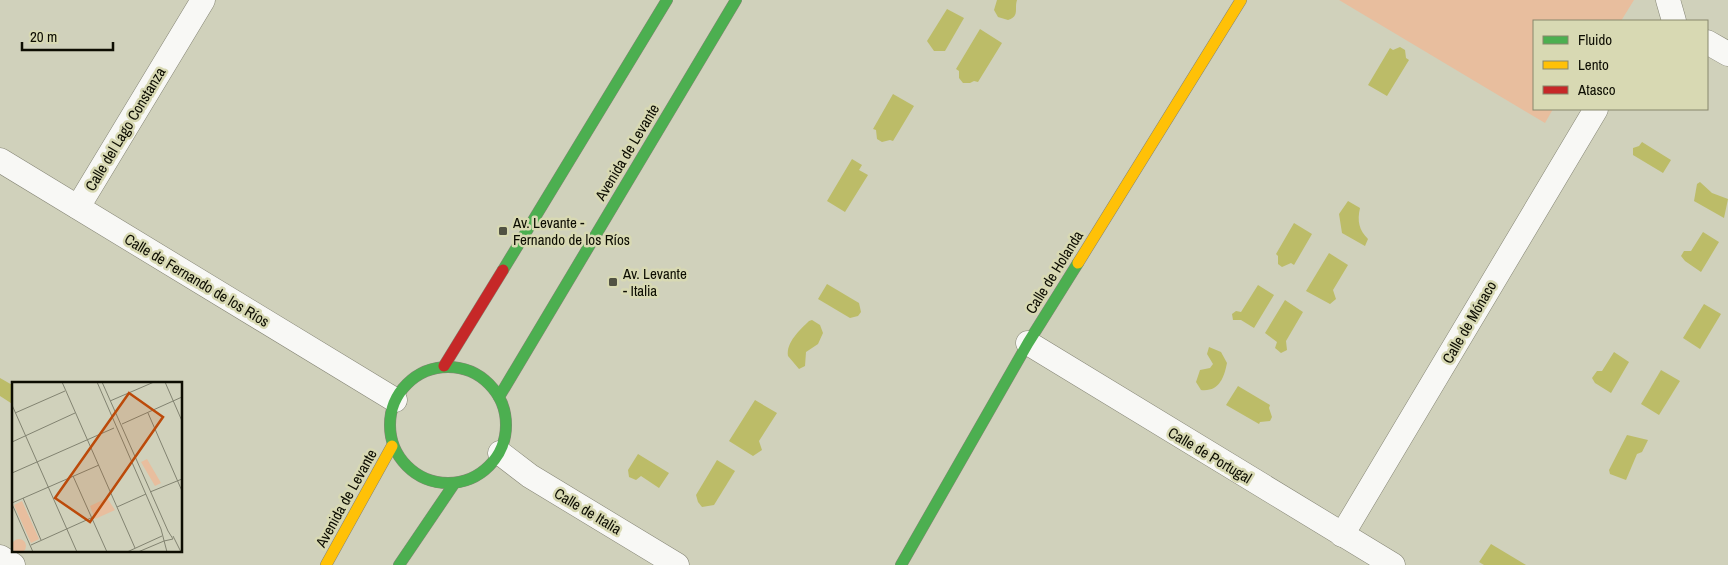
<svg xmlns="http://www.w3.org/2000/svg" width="1728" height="565" font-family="'Archivo Narrow',sans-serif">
  <rect width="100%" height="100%" fill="#d0d1bb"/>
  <!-- green -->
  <polygon fill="#e8be9e" points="1339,0 1634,0 1621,21 1534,21 1534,109 1553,109 1545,123"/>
  <!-- water -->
  <g fill="#bcbc68">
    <path d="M997,0H1017C1014,9 1020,16 1008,20L998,17L994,10Z"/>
    <polygon points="947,9 964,18 945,51 934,51 927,41"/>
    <polygon points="980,29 1002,43 978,82 974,81 970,83 963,83 959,78 959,71 956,69"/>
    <polygon points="1400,47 1405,50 1406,58 1409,60 1387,96 1368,85 1390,48 1393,50"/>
    <polygon points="893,94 914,106 893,141 890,140 882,142 877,139 876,130 873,129"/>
    <polygon points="1642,142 1671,160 1663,173 1633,155 1633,148 1639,146"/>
    <polygon points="852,159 862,165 859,170 868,175 845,212 827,201"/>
    <polygon points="1700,182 1712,193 1728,199 1724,218 1694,201 1697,184"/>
    <path d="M1348,201L1360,208C1357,221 1359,230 1368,239L1365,246L1342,233L1339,214Z"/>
    <polygon points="1294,223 1312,234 1294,265 1291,263 1282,267 1278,264 1278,256 1276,254"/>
    <polygon points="1703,232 1719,242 1701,272 1685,261 1681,256 1684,251 1691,251"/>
    <polygon points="1329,253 1348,265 1333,290 1336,299 1330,304 1306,291"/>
    <polygon points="827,284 859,303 861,312 858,316 850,318 818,299"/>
    <polygon points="1258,285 1274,295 1254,328 1241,320 1233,320 1232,314 1236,311 1241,312"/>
    <polygon points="1285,300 1303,312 1286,341 1287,350 1281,353 1275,348 1277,342 1265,333"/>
    <polygon points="1704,304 1721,314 1700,349 1683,338"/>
    <path d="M812,320L820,325L823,333L818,344L806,352L805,366L799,369L788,356C786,342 800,330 809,321Z"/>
    <path d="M1209,347L1221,352L1227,363C1224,378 1219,392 1201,390L1196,382L1200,370L1210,368L1213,364L1207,354Z"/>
    <polygon points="1614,352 1629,362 1611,393 1595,383 1592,378 1597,371 1602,371"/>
    <polygon points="1661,370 1680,381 1659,415 1641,404"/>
    <polygon points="0,378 14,386 14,405 0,396"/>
    <polygon points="1238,386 1270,405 1269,408 1272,417 1270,421 1260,422 1259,424 1226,405"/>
    <polygon points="755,400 777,413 759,441 762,450 753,456 729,441"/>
    <polygon points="1627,435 1648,440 1642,452 1637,454 1626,480 1610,474 1609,470"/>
    <polygon points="638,454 669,473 659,488 641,476 636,480 629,477 628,470"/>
    <polygon points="717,460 735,471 714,505 702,507 698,502 696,495"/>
    <polygon points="1491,544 1526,565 1484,565 1479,562"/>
  </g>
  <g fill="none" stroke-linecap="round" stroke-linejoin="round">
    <!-- street casing -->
    <g stroke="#858575" stroke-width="25">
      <g id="street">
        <polyline points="1668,0 1674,21"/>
        <polyline points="1707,42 1728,54"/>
        <polyline points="0,160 395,400"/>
        <polyline points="78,207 203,0"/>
        <polyline points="1028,343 1393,565"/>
        <polyline points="500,453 530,476 677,565"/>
        <polyline points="1342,535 1596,109"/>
        <polyline points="0,557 13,565"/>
      </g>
    </g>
    <!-- fast casing -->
    <g stroke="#858575" stroke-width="12">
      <g id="fast">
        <polyline points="503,270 667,0"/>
        <circle cx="448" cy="425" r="58"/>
        <polyline points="499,397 736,0"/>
        <polyline points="399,565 454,484"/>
        <polyline points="901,565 1028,343 1078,263"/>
      </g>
    </g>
    <!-- slow casing -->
    <g stroke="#858575" stroke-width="12">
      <g id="slow">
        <polyline points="1078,263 1241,0"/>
        <polyline points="326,565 392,446"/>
      </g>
    </g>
    <!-- jam casing -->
    <g stroke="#858575" stroke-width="12">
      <polyline id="jam" points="444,366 503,270"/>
    </g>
    <!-- street -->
    <use href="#street" stroke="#f8f8f5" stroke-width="24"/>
    <!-- fast -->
    <use href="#fast" stroke="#4caf50" stroke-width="11"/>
    <!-- slow -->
    <use href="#slow" stroke="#ffc107" stroke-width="11"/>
    <!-- jam -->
    <use href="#jam" stroke="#c62828" stroke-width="11"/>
  </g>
  <!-- markers -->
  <g fill="#515243" stroke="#d8d9b3" stroke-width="2">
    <rect x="498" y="226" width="10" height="10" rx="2.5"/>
    <rect x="608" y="277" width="10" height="10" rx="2.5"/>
  </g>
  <g text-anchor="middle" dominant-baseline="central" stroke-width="5" stroke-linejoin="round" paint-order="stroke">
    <!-- street labels -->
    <g font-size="15" fill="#0d0d02" stroke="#d8d9b3">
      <text transform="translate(125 129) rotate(-59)">Calle del Lago Constanza</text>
      <text transform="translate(627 152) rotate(-59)">Avenida de Levante</text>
      <text transform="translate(1054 272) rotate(-58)">Calle de Holanda</text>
      <text transform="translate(197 280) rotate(31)">Calle de Fernando de los Ríos</text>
      <text transform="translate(1469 322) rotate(-60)">Calle de Mónaco</text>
      <text transform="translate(1210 455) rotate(31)">Calle de Portugal</text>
      <text transform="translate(346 498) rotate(-61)">Avenida de Levante</text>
      <text transform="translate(588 511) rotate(31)">Calle de Italia</text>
    </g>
    <!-- poi labels -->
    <g font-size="15" fill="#0d0d02" stroke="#d8d9b3" text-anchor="start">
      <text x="513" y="222">Av. Levante -<tspan x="513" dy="17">Fernando de los Ríos</tspan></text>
      <text x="623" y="273">Av. Levante<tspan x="623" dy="17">- Italia</tspan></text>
    </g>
  </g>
  <!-- overview -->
  <g transform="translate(12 382)">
    <rect width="170" height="170" fill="#d0d1bb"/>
    <path d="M135,77L149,101L143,104L129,80ZM95,116L103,128L83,137L78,124ZM10,119L27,157L19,161L2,123ZM0 164a7 7 0 1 1 14 0a7 7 0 1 1-14 0Z" fill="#e8be9e"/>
    <path fill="none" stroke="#828371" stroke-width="1" d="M50,0L123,166M85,0L149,147L155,170M90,0L156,149M153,0L170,39M98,19L142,0M0,23L65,170M3,31L53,9M136,31L170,109M110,42L170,15M0,60L63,31M0,91L102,46M61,94L95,170M138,110L170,97M11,116L29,158M0,121L87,83M0,122L21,170M105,125L134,112M161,154L169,170M152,159L161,157L156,149M19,163L79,136M115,170L150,154M126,170L152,159"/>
    <path fill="#bc4a0a" fill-opacity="0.15" stroke="#bc4a0a" stroke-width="2.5" d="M117,11L151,35L78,140L43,116Z"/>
    <rect width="170" height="170" fill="none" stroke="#0d0d02" stroke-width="2.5"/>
  </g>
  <!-- legend -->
  <rect x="1533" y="20" width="175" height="90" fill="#d8d9b3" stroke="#87876c"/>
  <rect x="1543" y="36" width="25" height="8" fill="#4caf50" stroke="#87876c"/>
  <text x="1578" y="45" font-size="15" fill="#0d0d02">Fluido</text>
  <rect x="1543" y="61" width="25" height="8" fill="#ffc107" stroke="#87876c"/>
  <text x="1578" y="70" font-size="15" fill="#0d0d02">Lento</text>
  <rect x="1543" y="86" width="25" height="8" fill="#c62828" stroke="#87876c"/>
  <text x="1578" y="95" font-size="15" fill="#0d0d02">Atasco</text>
  <!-- scale -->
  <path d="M22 42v8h91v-8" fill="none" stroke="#0d0d02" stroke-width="2.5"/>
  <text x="30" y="42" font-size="15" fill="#0d0d02" stroke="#d8d9b3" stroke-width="4" paint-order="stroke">20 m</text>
</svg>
